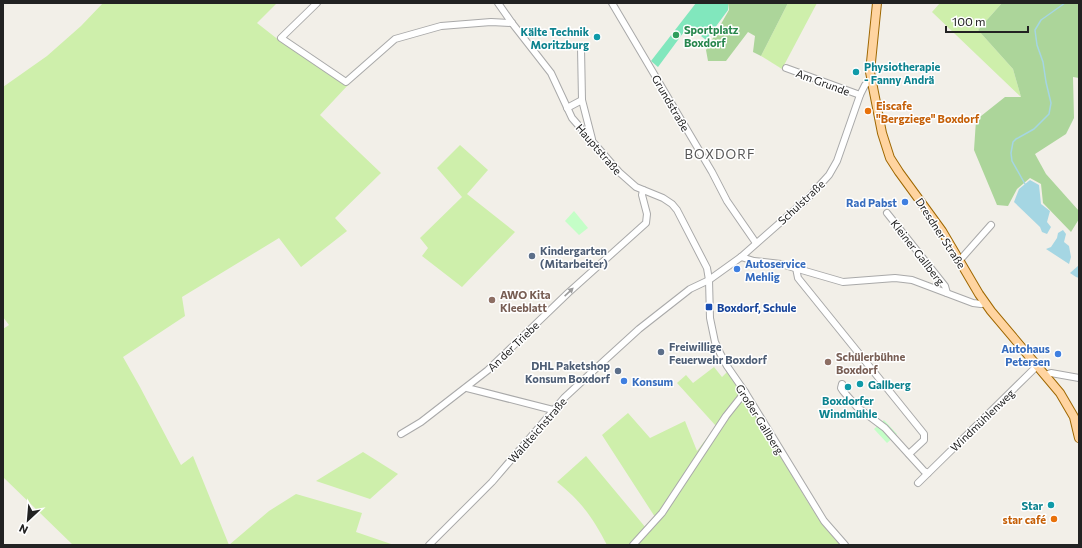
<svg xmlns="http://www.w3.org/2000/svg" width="1082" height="548" font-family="Commissioner,sans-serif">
  <rect width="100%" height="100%" fill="#f2efe8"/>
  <!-- grass -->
  <g fill="#ceefab">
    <polygon points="103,3 277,3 257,23 280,41 348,85 320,115 381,173 335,218 347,231 301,267 279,238 182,297 185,316 123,357 140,387 181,465 193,456 229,545 269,511 296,494 362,513 356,532 394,545 73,545 3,477 3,329 9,325 3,317 3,87 47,56 81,26"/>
    <polygon points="788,3 817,3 782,69 761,56"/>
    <polygon points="940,3 1002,3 978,30 1013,69 1021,97 932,12"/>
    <polygon points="460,145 488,170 467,194 515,232 462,287 422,256 428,248 420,238 462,197 437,168"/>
    <path d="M714,367L722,377L727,372C751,406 771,442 793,477C807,501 821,526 841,545H607C593,518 581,501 557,482L586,456L646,528L655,517L602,435L628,413L650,438L685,421L697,451L716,426L677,383L686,375L693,383Z"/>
    <polygon points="363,452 398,474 370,499 316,481"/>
  </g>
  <!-- forest -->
  <g fill="#acd59a">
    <polygon points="728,3 788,3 761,56 753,52 755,36 748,32 726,61 708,61 706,50 729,10"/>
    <polygon points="1002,3 1079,3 1079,78 1073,77 1074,118 1066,134 1035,154 1046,174 1079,211 1079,219 1071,232 1043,203 1041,184 1030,178 1017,189 1008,206 997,205 974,150 976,120 1005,97 1021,97 1013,69 978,30"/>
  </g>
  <!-- park -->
  <g fill="#c4fec7">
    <polygon points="574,211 588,228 579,235 565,221"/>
    <polygon points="884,420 897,434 887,443 874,429"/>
  </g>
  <!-- pitch -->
  <polygon fill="#81e7bd" points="696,3 728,3 728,10 706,40 701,36 702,34 689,25 658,67 651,61"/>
  <!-- water -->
  <g fill="#a5d6e3">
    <polygon points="1030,180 1039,185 1041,204 1050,211 1047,222 1051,227 1047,234 1042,232 1040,227 1014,202 1019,189"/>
    <polygon points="1063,230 1066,234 1064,242 1069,246 1071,257 1069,264 1046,249 1051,247 1057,238 1058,233"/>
    <polygon points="1079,265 1079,278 1076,277 1070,273"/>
  </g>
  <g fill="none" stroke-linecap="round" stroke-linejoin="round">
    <!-- stream -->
    <polyline stroke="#a5d6e3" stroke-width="1.5" points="1025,184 1012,161 1011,153 1013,142 1016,139 1034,129 1049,114 1051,103 1046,82 1043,62 1037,45 1035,30 1041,20 1065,3"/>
    <!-- minor casing -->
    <g stroke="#a9a9a9" stroke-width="8">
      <g id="minor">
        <polyline points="317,3 281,38 346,82 395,39 441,26 491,22 512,23"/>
        <polyline points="498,3 512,23 551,73 572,118 619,172 636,187 663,198 672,204 677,210 707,268 709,280 710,318 715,342 720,353 727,366 745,392 824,521 845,545"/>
        <polyline points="612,3 712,172 727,201 756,243"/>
        <polyline points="581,48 582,100"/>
        <polyline points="786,68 860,95"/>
        <polyline points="567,108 582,100 592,139"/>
        <polyline points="887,213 945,286 947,293"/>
        <polyline points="741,257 754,261 781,264 843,282 895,278 912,280 973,303 981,304 985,303"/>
        <polyline points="960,260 991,225"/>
        <polyline points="796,268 798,278 924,434 924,440 909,454"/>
        <polyline points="1045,375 1051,373 1079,378"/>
        <polyline points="842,384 841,388 843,391 857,407 885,428 924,471 928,473"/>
        <polyline points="467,388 553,410"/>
        <polyline points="401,434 421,422 488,370 568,293 646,223 647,214 642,195 643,190"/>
        <polyline points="918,483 1037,366"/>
        <polyline points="429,545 492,482 564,398 605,360 639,329 690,289 709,280 741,257 807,199 829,175 837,161 860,95 865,85 871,80"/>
        <polyline points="633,545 662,513 726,416 745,392"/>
      </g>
    </g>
    <!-- major casing -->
    <g stroke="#9f6700" stroke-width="10">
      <polyline id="major" points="877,3 870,72 882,133 890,158 899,172 942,231 979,294 991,311 1060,393 1074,417 1079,438"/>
    </g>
    <!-- minor -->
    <use href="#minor" stroke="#fff" stroke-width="6"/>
    <!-- major -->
    <use href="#major" stroke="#ffd4a0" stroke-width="8"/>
  </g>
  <!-- one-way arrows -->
  <defs><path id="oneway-solid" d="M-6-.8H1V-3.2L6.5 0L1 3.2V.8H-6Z"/></defs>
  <use fill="#9c9c9c" href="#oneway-solid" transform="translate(569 292) rotate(-43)"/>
  <!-- markers -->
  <circle fill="#2e9e5b" stroke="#fff" stroke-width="1.5" cx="676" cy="35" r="4"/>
  <g fill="#0f9aa8" stroke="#fff" stroke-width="1.5">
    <circle cx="597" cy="37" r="4"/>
    <circle cx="856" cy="72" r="4"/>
    <circle cx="860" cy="384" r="4"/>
    <circle cx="848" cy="387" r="4"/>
    <circle cx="1051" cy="505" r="4"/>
  </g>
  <g fill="#e8710a" stroke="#fff" stroke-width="1.5">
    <circle cx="868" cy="111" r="4"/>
    <circle cx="1054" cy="519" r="4"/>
  </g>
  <g fill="#3f7fe0" stroke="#fff" stroke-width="1.5">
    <circle cx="905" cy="202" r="4"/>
    <circle cx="737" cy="269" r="4"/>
    <circle cx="1058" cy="354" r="4"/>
    <circle cx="624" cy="381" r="4"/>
  </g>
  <g fill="#5c6f8a" stroke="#fff" stroke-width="1.5">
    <circle cx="532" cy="256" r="4"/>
    <circle cx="661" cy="352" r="4"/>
    <circle cx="618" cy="371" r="4"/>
  </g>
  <g fill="#8d6e63" stroke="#fff" stroke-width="1.5">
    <circle cx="492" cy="300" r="4"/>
    <circle cx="828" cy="362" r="4"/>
  </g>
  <rect fill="#1a4fb4" stroke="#fff" stroke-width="1.5" x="705" y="303" width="8" height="8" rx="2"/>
  <g text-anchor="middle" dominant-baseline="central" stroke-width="3" stroke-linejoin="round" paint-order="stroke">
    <!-- leisure labels -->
    <g font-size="11" font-weight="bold" fill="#27864d" stroke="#fff" text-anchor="start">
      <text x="684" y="29">Sportplatz<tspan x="684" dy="13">Boxdorf</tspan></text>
    </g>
    <!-- culture labels -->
    <g font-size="11" font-weight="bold" fill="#0d838f" stroke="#fff" text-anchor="end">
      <text x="589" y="31">Kälte Technik<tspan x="589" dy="13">Moritzburg</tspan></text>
      <text x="864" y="66" text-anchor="start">Physiotherapie<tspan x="864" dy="13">- Fanny Andrä</tspan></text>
      <text x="868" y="384" text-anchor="start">Gallberg</text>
      <text x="848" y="400" text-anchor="middle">Boxdorfer<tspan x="848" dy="13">Windmühle</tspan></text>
      <text x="1043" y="505">Star</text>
    </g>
    <!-- street labels -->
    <g font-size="11" fill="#222" stroke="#fff">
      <text transform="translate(823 82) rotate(20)">Am Grunde</text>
      <text transform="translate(671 103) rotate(60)">Grundstraße</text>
      <text transform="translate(599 149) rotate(49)">Hauptstraße</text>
      <text transform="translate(801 202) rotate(-43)">Schulstraße</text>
      <text transform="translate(941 233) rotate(57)">Dresdner Straße</text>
      <text transform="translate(918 252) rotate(52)">Kleiner Gallberg</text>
      <text transform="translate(513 346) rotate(-44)">An der Triebe</text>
      <text transform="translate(760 419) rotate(58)">Großer Gallberg</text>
      <text transform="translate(982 420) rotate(-44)">Windmühlenweg</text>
      <text transform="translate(537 430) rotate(-49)">Waldteichstraße</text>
    </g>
    <!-- food labels -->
    <g font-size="11" font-weight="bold" fill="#c56008" stroke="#fff" text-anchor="start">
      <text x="876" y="105">Eiscafe<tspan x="876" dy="13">"Bergziege" Boxdorf</tspan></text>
      <text x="1046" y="519" text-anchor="end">star café</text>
    </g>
    <!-- shop labels -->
    <g font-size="11" font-weight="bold" fill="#366cbe" stroke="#fff" text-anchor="end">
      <text x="897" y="202">Rad Pabst</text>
      <text x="745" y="263" text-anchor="start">Autoservice<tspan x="745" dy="13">Mehlig</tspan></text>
      <text x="1050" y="348">Autohaus<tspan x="1050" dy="13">Petersen</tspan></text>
      <text x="632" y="381" text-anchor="start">Konsum</text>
    </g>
    <!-- service labels -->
    <g font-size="11" font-weight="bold" fill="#4e5e75" stroke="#fff" text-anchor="start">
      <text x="540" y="250">Kindergarten<tspan x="540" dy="13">(Mitarbeiter)</tspan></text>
      <text x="669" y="346">Freiwillige<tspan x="669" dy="13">Feuerwehr Boxdorf</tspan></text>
      <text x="610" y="365" text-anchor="end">DHL Paketshop<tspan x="610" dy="13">Konsum Boxdorf</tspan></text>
    </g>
    <!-- education labels -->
    <g font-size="11" font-weight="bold" fill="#785e54" stroke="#fff" text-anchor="start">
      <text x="500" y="294">AWO Kita<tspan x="500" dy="13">Kleeblatt</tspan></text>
      <text x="836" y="356">Schülerbühne<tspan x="836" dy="13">Boxdorf</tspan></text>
    </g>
    <!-- transit labels -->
    <g font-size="11" font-weight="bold" fill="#164399" stroke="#fff" text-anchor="start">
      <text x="717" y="307">Boxdorf, Schule</text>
    </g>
    <!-- quarter labels -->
    <g font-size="13" letter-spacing="1" fill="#555" stroke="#fff">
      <text x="720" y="154">BOXDORF</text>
    </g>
  </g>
  <!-- border -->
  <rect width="1082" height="548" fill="none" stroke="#222222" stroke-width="8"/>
  <!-- north arrow -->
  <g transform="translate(28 520) rotate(206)" stroke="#ffffff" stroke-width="3" paint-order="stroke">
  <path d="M0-3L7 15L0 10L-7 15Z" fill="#222222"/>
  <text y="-6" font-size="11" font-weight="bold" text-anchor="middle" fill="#222222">N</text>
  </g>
  <!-- scale -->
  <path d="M946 26v6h82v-6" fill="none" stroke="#222222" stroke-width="2"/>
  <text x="952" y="26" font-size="12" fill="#222222" stroke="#ffffff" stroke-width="3" paint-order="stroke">100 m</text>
</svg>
